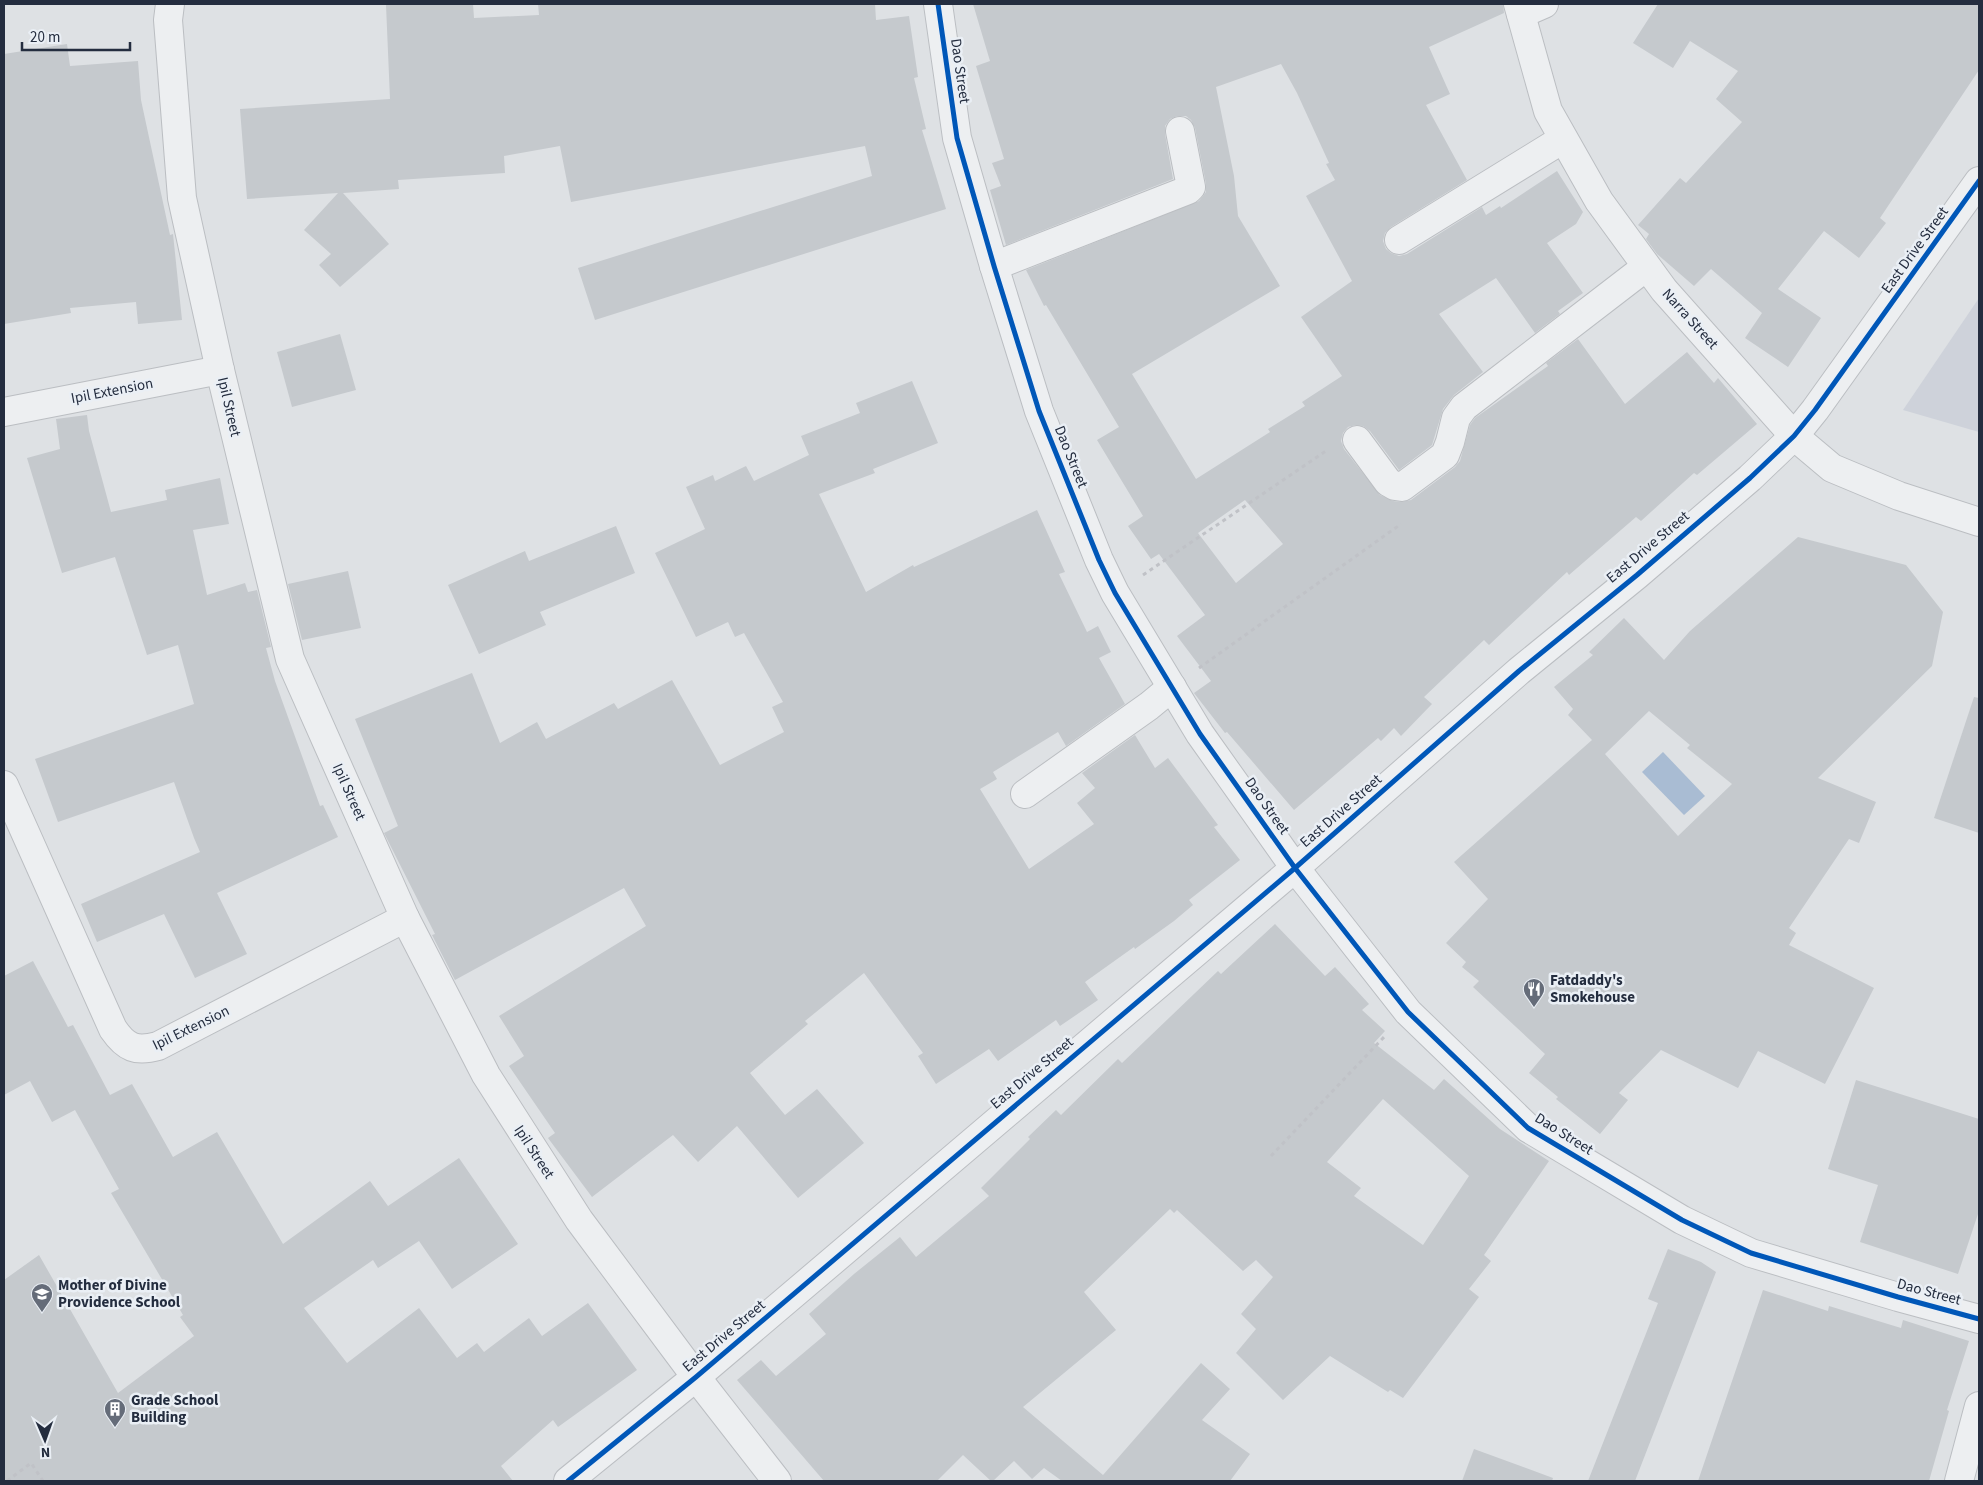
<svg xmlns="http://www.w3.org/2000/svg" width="1983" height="1485" font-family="'Source Sans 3',sans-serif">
  <rect width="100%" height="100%" fill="#dee1e4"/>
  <!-- built -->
  <polygon fill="#ced2da" points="1979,298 1979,432 1903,410"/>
  <!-- water -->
  <polygon fill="#a9bcd3" points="1663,752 1705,796 1684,815 1642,772"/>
  <!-- building -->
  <g fill="#c5c9cd" fill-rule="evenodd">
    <polygon points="419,4 473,4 474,18 539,15 538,4 875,4 876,20 909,16 918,77 914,78 926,129 922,130 946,209 595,320 578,268 872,176 865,146 571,202 560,146 504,156 505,173 398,180 399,189 343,193 389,244 340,287 319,265 331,254 304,230 338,193 247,199 240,109 390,99 386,5"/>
    <path d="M973,4H1503L1504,13L1429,47L1450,94L1426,105L1467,180L1391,227L1385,233L1383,241L1386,249L1391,253L1399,256L1407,254L1482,207L1486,215L1500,206L1501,208L1557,171L1583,212L1576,224L1547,243L1583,293L1558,311L1560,314L1535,333L1496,278L1439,314L1483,372L1454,395L1443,409L1432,445L1399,470L1370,431L1363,426L1355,425L1348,427L1343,433L1341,441L1344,449L1380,495L1393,501L1401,502L1411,500L1455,467L1460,461L1470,425L1475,418L1548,366L1546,363L1578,339L1625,404L1687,352L1714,383L1718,378L1757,424L1697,475L1694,473L1641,521L1636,517L1569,575L1567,572L1489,645L1484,640L1424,697L1432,704L1401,736L1394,728L1381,741L1378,738L1294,810L1227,732L1225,733L1194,693L1211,681L1177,636L1205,615L1159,554L1151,559L1128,526L1143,516L1097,440L1119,427L1046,305L1044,306L1026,270L1199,201L1206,192V184L1195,128L1191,120L1186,116H1177L1170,119L1165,126V134L1173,179L1006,245L990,190L1001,186L992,163L1004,159L976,66L990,61ZM1281,64L1297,93L1329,163L1326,164L1335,180L1306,196L1352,281L1301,317L1342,376L1302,402L1305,406L1268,429L1270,432L1196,479L1132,374L1280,286L1238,216L1234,176L1216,87ZM1245,500L1283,544L1236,583L1198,533Z"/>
    <polygon points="1658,4 1979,4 1979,70 1880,218 1886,223 1859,258 1824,231 1778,289 1821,318 1788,367 1745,338 1762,313 1711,269 1694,286 1657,254 1646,239 1649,234 1638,225 1680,178 1686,183 1742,122 1716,99 1738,71 1690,41 1673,68 1633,43"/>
    <polygon points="67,44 70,66 138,61 141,100 170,235 173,234 182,320 138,324 136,302 70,308 71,313 4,324 4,54"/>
    <polygon points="340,334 356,390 292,407 277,352"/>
    <polygon points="912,381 938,443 873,469 875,473 819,494 866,592 913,565 914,567 1037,510 1065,572 1059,574 1087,632 1098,626 1111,652 1099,658 1125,704 1066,746 1058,732 993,772 997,779 980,789 1029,869 1094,824 1077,803 1095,788 1082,773 1135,735 1155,768 1168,758 1218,825 1214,827 1240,860 1189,900 1193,905 1174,921 1135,949 1134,947 1085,982 1098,1000 1060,1026 1056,1020 998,1061 989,1049 936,1084 918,1056 923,1053 864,973 805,1021 808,1024 750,1073 785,1115 817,1089 864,1143 798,1198 737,1126 698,1162 673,1135 592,1197 548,1138 555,1133 509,1066 524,1056 499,1016 646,926 624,888 455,980 432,935 435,934 384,833 398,826 355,719 472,673 500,743 537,722 546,739 614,703 618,709 672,680 720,765 784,732 772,707 783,702 744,633 735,637 728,622 696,637 655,553 705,529 686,487 713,475 715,481 746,466 754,481 809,455 801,436 860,413 856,403"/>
    <polygon points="87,415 89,431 111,512 167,500 165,490 220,478 229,524 193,530 207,595 245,583 248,592 257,590 271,647 266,648 275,681 320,806 323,805 338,837 217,893 247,954 195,978 164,914 97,942 81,904 200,852 194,838 174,782 58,822 35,759 194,704 178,645 147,655 115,557 62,573 27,458 60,449 56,419"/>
    <polygon points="616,526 635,573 540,612 546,625 479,654 448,585 525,551 529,561"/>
    <path d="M1798,537L1906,565L1943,612L1932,666L1818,778L1876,802L1859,843L1849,839L1789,928L1796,933L1789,945L1874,988L1825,1084L1758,1051L1738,1088L1661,1050L1619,1093L1628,1100L1600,1134L1556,1099L1558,1097L1529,1073L1545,1054L1473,987L1479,981L1462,967L1466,962L1446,943L1488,899L1454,862L1592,740L1568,715L1573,709L1554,687L1593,655L1589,652L1624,618L1664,660L1690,631ZM1649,711L1690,745L1687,748L1732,784L1678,836L1605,754Z"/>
    <polygon points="348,571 361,628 302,640 288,584"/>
    <polygon points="1974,697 1979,698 1979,833 1934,818"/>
    <path d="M1275,924L1325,976L1335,967L1369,1004L1362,1010L1385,1031L1374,1043L1434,1090L1444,1079L1500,1129L1549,1161L1484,1255L1491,1261L1469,1289L1479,1297L1403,1398L1390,1390L1388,1392L1330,1356L1283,1400L1236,1353L1256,1329L1241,1314L1273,1277L1256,1260L1243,1271L1177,1210L1174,1213L1170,1209L1084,1292L1116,1330L1023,1407L1103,1475L1201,1363L1230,1389L1202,1420L1250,1454L1230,1481H1062L1044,1468L1032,1479L1014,1461L993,1481H991L963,1455L937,1481H824L737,1380L761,1360L776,1376L826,1334L809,1314L854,1274L900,1237L916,1257L989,1196L981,1188L1030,1139L1028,1137L1056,1110L1061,1115L1118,1059L1122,1063L1218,971L1221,974ZM1383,1099L1469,1176L1423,1245L1354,1196L1361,1188L1327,1162Z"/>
    <polygon points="33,961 68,1027 73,1025 110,1095 132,1084 173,1157 217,1132 283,1244 370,1181 388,1206 459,1158 518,1244 452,1289 419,1241 378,1268 373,1260 304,1308 347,1363 419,1308 457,1358 477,1343 484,1352 529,1318 542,1336 588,1303 637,1370 558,1427 553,1420 501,1466 513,1481 4,1481 4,1280 39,1255 118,1393 194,1336 180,1317 183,1315 111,1193 119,1189 75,1110 52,1122 30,1081 4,1095 4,976"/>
    <polygon points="1856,1080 1979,1119 1979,1211 1958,1274 1860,1242 1878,1185 1828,1169"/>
    <polygon points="1668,1249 1701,1262 1716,1272 1635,1481 1588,1481 1658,1303 1648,1299"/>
    <polygon points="1763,1290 1828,1311 1829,1306 1901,1328 1903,1320 1969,1341 1947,1410 1949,1411 1929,1481 1698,1481"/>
    <polygon points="1474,1449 1553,1478 1552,1481 1462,1481"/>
  </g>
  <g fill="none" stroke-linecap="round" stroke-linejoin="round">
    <!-- minor casing -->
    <g stroke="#bbbec2" stroke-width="30">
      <g id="minor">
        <polyline points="170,4 168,20 182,198 220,370 290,659 405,918 486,1075 579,1220 696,1377 777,1481"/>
        <polyline points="938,4 957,138 994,266 1039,411 1099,560 1115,593 1200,734 1295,868 1408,1012 1528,1128 1682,1220 1751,1253 1898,1297 1979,1319"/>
        <polyline points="1518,4 1548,111 1599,201 1664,290 1794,436 1832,468 1899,496 1979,522"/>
        <polyline points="1521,14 1544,4"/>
        <polyline points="1399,240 1563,139"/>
        <polyline points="994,266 1188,190 1191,187 1180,131"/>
        <polyline points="4,412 220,370"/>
        <polyline points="1357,440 1388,482 1395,486 1402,487 1445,455 1450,442 1456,418 1464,407 1646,267"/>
        <path d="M4,785L113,1029C126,1048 136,1052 158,1046L405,918"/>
        <polyline points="1025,794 1149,706 1172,687"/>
        <polyline points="568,1481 696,1377 1295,868 1519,671 1637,575 1750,478 1794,436 1815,410 1979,181"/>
        <polyline points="1959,1481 1979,1406"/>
      </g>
    </g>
    <!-- path -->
    <g stroke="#c0c2c7" stroke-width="3" stroke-dasharray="4 4" stroke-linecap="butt">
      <polyline points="1143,575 1326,451"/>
      <polyline points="1199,668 1401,524"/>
      <polyline points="1271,1156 1385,1036"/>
      <polyline points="7,1481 31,1463 43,1481"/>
    </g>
    <!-- minor -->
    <use href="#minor" stroke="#edeff1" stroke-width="28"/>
    <!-- cycleway casing -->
    <g stroke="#eaeff5" stroke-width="8">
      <g id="cycleway">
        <polyline points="938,4 957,138 994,266 1039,411 1099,560 1115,593 1200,734 1295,868 1408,1012 1528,1128 1682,1220 1751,1253 1898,1297 1979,1319"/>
        <polyline points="568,1481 696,1377 1295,868 1519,671 1637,575 1750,478 1794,436 1815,410 1979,181"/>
      </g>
    </g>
    <!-- cycleway -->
    <use href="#cycleway" stroke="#0057b8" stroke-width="5"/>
  </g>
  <!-- icons -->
  <defs>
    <g id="restaurant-pin" transform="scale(1.125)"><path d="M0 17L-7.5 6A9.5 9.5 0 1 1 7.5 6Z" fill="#656c79" stroke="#eaeff5"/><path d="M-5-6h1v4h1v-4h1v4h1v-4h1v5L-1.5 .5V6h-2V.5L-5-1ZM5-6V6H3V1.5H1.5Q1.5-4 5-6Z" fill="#fff"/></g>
    <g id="school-pin" transform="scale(1.125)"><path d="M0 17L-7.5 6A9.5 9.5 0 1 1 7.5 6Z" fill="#656c79" stroke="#eaeff5"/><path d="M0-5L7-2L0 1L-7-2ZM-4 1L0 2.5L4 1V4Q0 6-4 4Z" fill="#fff"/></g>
    <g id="building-pin" transform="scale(1.125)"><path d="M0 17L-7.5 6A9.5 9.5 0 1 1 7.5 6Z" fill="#656c79" stroke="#eaeff5"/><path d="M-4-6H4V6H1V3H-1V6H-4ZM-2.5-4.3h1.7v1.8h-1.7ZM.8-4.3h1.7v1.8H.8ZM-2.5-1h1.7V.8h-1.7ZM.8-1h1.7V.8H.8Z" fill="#fff"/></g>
  </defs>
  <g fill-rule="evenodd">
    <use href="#restaurant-pin" x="1534" y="989"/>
    <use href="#school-pin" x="42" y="1294"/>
    <use href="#building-pin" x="115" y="1409"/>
  </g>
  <g text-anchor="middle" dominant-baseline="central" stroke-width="5" stroke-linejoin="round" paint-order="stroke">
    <!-- street labels -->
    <g font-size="15" fill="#242d3f" stroke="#eaeff5">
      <text transform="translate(960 71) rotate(82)">Dao Street</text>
      <text transform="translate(1915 250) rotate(-54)">East Drive Street</text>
      <text transform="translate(1690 319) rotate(48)">Narra Street</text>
      <text transform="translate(112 391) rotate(-11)">Ipil Extension</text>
      <text transform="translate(229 407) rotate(77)">Ipil Street</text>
      <text transform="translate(1071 457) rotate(68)">Dao Street</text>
      <text transform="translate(1648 547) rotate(-40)">East Drive Street</text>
      <text transform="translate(349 792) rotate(66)">Ipil Street</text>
      <text transform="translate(1267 806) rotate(55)">Dao Street</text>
      <text transform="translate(1341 811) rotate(-41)">East Drive Street</text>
      <text transform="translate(191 1028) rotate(-26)">Ipil Extension</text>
      <text transform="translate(1032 1073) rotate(-40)">East Drive Street</text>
      <text transform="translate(1564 1134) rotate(32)">Dao Street</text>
      <text transform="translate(534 1152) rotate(57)">Ipil Street</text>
      <text transform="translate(1929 1292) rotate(15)">Dao Street</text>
      <text transform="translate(724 1336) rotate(-40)">East Drive Street</text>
    </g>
    <!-- poi labels -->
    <g font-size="15" font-weight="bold" fill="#242d3f" stroke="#eaeff5" text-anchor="start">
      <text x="1550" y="980">Fatdaddy's<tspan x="1550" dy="17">Smokehouse</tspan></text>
      <text x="58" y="1285">Mother of Divine<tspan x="58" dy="17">Providence School</tspan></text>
      <text x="131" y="1400">Grade School<tspan x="131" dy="17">Building</tspan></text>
    </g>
  </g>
  <!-- border -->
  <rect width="1983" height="1485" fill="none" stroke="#242d3f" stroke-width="10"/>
  <!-- north arrow -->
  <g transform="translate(45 1440) rotate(178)" stroke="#eaeff5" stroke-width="4" paint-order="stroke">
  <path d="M0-4L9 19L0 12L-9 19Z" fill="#242d3f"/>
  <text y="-8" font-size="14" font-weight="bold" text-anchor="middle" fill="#242d3f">N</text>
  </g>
  <!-- scale -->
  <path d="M22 42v8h108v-8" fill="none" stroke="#242d3f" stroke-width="2.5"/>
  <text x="30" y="42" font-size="15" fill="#242d3f" stroke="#eaeff5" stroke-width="4" paint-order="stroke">20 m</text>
</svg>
